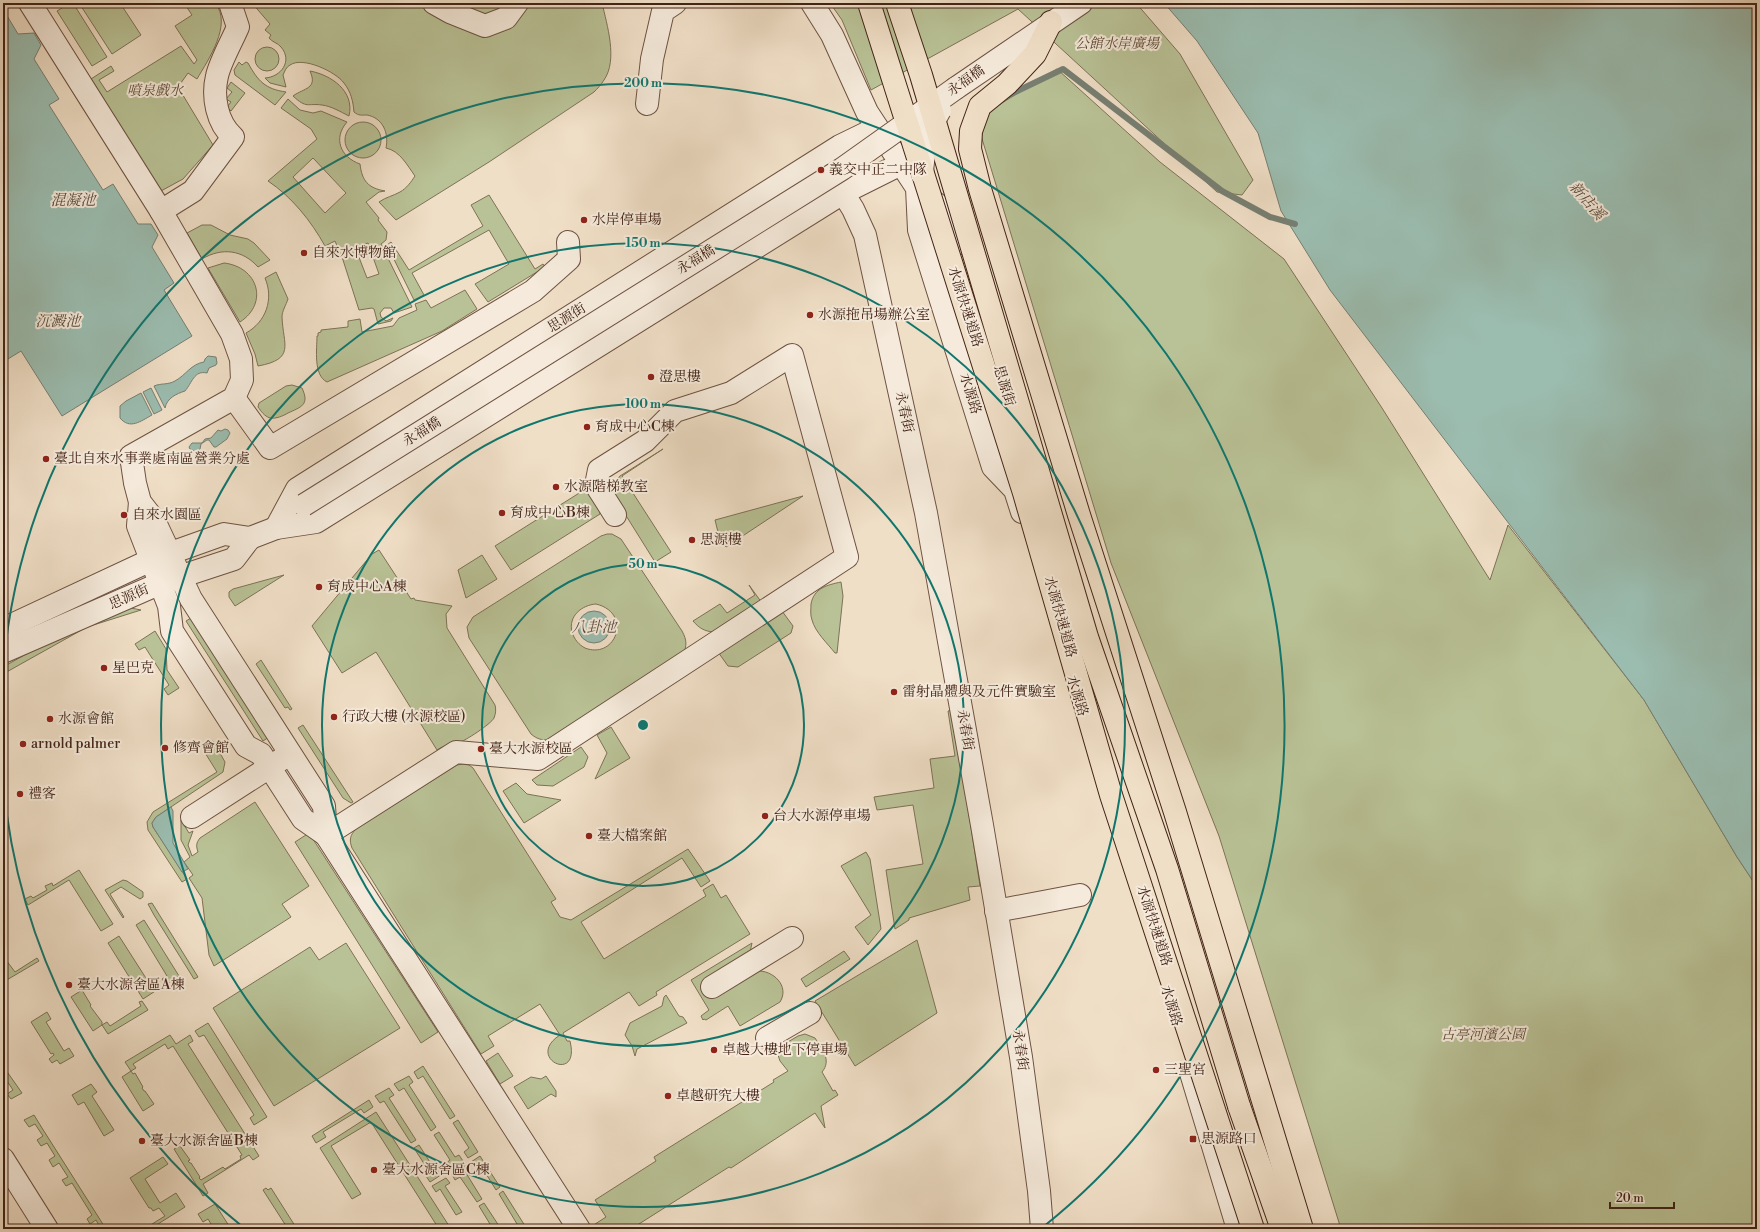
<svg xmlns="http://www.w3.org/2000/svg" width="1760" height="1232" font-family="'Libre Bodoni','Noto Serif TC',serif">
  <rect width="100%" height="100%" fill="#f0dfc7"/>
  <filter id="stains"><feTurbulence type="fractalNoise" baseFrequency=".005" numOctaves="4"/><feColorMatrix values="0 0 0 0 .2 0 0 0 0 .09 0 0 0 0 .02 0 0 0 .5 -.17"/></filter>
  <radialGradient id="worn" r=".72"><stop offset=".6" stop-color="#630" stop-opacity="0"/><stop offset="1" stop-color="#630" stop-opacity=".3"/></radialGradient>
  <!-- green -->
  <g fill="#b9c296" stroke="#7e7256" fill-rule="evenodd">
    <polygon points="70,3 73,3 107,57 92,66 57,11"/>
    <polygon points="79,3 120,3 141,35 112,54"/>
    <path d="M184,3H215C233,24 208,60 197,79L188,73L178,87L213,145L183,179L161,191L91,79L111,66L114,71L99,80L107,92L181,46L194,64L197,60L175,26L192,15Z"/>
    <path d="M252,3H602C607,25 618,60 604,80C601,85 597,89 594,92L489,162L396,220L379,202C386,197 393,196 400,192C407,188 411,182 415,176C407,165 400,151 386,148C389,133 383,118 367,115C361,115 359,116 354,112C353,101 351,92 344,83C336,72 303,56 290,65C286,67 285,71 283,75L286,87L270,83L265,78C281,77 293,61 281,47C278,43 272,42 269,38L271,35L265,30L270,24Z"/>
    <polygon points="830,3 1136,3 1180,54 1253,180 1242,195 1217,192 1018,9 871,90 842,20"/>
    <circle cx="267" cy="59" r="12"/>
    <path d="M239,62L242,65L246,62L248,63C258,81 265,89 286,92L275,105L235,75L234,70Z"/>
    <polygon points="1057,69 1160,162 1284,259 1382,408 1490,580 1508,525 1644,700 1737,857 1757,887 1757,1229 1341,1229 1219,836 1111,563 976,119"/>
    <path d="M310,71C331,75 355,91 349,116C341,112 331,106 322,105C307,103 307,109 293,96C304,88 318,89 310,71Z"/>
    <polygon points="231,82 245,93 231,111 227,107 231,102 226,99 232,92 227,88"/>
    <path d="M288,99L300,110L313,113L321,111L347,122C333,138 340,157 360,164C362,181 368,188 385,191L379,192L366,202L379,218L378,220L387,232L386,240L381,244L412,307L394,313L391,308H384L380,313L381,317L386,321L393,318L391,321L378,324L374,309L372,308L359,310L343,260L335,241L325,246C311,221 292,197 268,181L317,139L311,129L281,108ZM313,158L346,193L325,213L293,177ZM368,243L379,274L367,278L355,247Z"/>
    <circle cx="363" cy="140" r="18"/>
    <polygon points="489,195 535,269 543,264 545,267 488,302 475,284 509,264 489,230 412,273 424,295 414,300 387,245 391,242 409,270 483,226 471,205"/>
    <path d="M202,225H211L230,235L248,239L254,243L270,260L258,267C243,250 222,247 202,259L187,233Z"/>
    <path d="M224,263C258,267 269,303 240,322L208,268Z"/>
    <path d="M276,272L288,299C286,305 282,311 282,317C283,345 296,359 258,366L255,354L246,333C266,322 274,299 265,278Z"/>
    <path d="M465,290L477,309L442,331L327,382C313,375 317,349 317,336H318V333L321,332V330L348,327V321L360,319L362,332L393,326L399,318L417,310L415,304L426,300L431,308Z"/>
    <path d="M292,385L302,388C310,405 301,407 288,413C283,416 276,419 270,418C264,416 261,411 258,407L259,403L286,386Z"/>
    <path d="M663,449L622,476L671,552L655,562L615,498C612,489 614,483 620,476Z"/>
    <path d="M584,490C595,493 601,503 600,514L511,570L495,546Z"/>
    <polygon points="803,496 726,547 717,533 718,532 715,520"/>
    <path d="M607,534H612L621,539L682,631C687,640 687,646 683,654L549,740C541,740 537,739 531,734L469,638L467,627L473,617L601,536ZM596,604C633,613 616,660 585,648C579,645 574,639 572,632C568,616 582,605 596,604Z"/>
    <path d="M379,550L411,599L414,598L415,600L452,606L446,614L447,628L495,705C496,709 496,713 494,718C491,724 465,741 458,743C448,746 446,744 437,750L376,652L342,673L312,626L372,554Z"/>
    <polygon points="482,555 497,579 466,598 458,570"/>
    <polygon points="284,575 235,606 229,597 229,592 233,589"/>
    <path d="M841,582L843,596L837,653H835C828,644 815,632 812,620C810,615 811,609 811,604C814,588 827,585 841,582Z"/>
    <path d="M749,585L762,603L713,632C704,631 699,628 693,621L720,604L727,613L755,595Z"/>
    <polygon points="131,608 141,610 87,627 3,674 3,667 84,622"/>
    <polygon points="782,611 793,626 791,633 738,667 728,666 718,652"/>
    <polygon points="191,618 269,737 263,741 186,621"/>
    <polygon points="155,631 166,649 167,670 179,688 168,695 164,689 169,685 145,647 139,650 135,644"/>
    <polygon points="261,660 292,709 290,710 288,707 285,708 256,664"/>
    <polygon points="953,710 980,886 968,887 970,900 909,918 909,920 895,929 886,870 923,864 913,805 877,810 874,797 934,788 930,759 955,756 948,711"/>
    <polygon points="303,725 353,802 351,803 343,798 298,728"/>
    <polygon points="611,727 630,758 595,779 607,753 597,735"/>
    <polygon points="213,741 225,762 223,772 156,817 152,823 153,827 187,879 182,882 148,830 147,822 153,812 217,772 202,748"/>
    <polygon points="581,747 588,757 584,767 553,786 537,785 532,780"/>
    <path d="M463,764L469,765L473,768L556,899L551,902L560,917L571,920L688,849L710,881L701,887L682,858L581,922L604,959L706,896L703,890L713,884L721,898L726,895L750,934L656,992L657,995L639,1006L629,992L563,1033L567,1041H570C581,1085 524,1058 560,1035L540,1004L488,1036L494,1046L481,1054L352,848C349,840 350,835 356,829L457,765Z"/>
    <polygon points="516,783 527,794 561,800 524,823 503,791"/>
    <path d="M255,802L309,886L282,904L291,917L214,966L209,955L202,898L189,878L193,875L184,862L190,857L181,840V820L189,833L193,831L188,845L192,856L198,852C196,846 196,843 200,838Z"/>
    <polygon points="309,833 438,1032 421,1043 295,842"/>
    <polygon points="866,852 870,859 881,929 868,945 855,927 871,915 841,866"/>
    <polygon points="79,870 113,924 101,931 69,880 28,905 25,899 31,896 33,898 47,890 45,886 52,883 53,886"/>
    <polygon points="123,880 127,881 143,892 143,897 140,899 121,887 110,894 124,917 123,918 105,890"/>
    <polygon points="152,903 198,977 194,979 154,915 148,904"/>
    <polygon points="144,920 179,976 166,985 162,979 167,976 136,925"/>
    <polygon points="119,936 151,986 157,983 160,988 143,999 108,943"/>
    <polygon points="917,940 937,1013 855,1066 815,1001"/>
    <polygon points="346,943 400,1028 274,1106 213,1008 310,947 319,960"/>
    <path d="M752,943L750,952L703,981L702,985L710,997L713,998L757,971C773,970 790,986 780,1002L740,1026L728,1006L706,1020L704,1019L703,1020L701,1016L709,1010L691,980Z"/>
    <polygon points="844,951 850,959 806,987 801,979"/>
    <polygon points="3,956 15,972 37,958 39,961 5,981 3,978"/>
    <polygon points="82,990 91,1005 90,1006 102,1022 102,1025 107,1022 110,1026 141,1006 139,1002 142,1001 148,1010 108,1034 102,1025 93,1031 71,997"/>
    <polygon points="666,995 679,1016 683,1017 687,1023 637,1049 635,1056 632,1046 625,1035 630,1023 662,1006 664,997"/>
    <polygon points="47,1012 51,1019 46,1022 64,1051 69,1048 74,1056 60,1064 57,1060 52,1063 49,1059 54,1055 53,1053 51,1054 31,1022"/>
    <polygon points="208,1023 267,1117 254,1125 250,1118 254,1115 204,1035 199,1037 195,1031"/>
    <path d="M805,1034L815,1038C822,1049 832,1060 822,1072L833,1091L835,1090L838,1095L821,1106L825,1128L815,1113L731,1168L729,1167L631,1229H590L589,1228L606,1217L595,1200L656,1161L654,1157L774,1082L773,1080L788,1071L780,1061L776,1049L798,1036Z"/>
    <polygon points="170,1035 176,1044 190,1035 193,1041 188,1044 259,1156 253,1160 249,1155 203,1184 208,1193 203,1196 174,1149 180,1146 190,1160 188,1161 190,1163 191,1163 200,1177 199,1178 201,1180 223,1167 225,1169 241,1159 240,1156 242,1155 173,1046 168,1049 165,1044 133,1064 136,1068 131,1071 133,1074 135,1073 143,1087 142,1088 144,1091 145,1091 154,1104 143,1111 122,1077 131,1071 125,1062"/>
    <polygon points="498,1053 513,1076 500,1084 486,1061"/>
    <polygon points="3,1066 22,1093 11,1099 7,1094 13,1090 3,1075"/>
    <polygon points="423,1066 455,1116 450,1119 423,1076 418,1079 414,1072"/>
    <polygon points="409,1076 413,1082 409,1085 436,1127 431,1131 404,1088 399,1091 394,1084"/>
    <polygon points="546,1076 556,1091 556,1097 551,1094 528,1109 514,1087 531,1077 541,1079"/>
    <polygon points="91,1084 97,1092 92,1096 114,1130 104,1136 84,1102 78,1105 72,1095"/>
    <polygon points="389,1088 394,1095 389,1098 416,1140 411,1143 384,1101 380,1103 375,1096"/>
    <polygon points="369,1100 373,1107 364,1113 361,1109 323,1132 326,1137 316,1143 312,1136"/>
    <polygon points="376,1112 451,1229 439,1229 371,1122 331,1146 361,1194 352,1199 320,1148"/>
    <polygon points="34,1115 42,1128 106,1229 101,1229 96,1220 90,1224 87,1219 92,1215 72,1183 66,1186 62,1180 68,1177 59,1163 53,1167 49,1160 55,1156 47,1143 41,1146 37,1140 43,1136 35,1124 29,1127 24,1120"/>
    <polygon points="458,1120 478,1152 468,1158 464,1152 469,1148 453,1123"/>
    <polygon points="439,1132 455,1157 459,1155 463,1161 449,1170 445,1164 450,1160 434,1135"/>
    <polygon points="419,1145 435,1170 440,1167 444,1173 430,1182 426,1176 430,1173 414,1148"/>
    <polygon points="480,1156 500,1187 496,1190 480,1164 474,1167 471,1162"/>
    <polygon points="163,1157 168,1164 145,1179 160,1203 176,1193 185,1207 150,1229 144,1229 165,1216 159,1208 153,1211 151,1208 149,1208 130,1178"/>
    <polygon points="466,1165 469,1171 466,1173 482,1199 477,1202 460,1177 455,1180 452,1174"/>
    <polygon points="446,1178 450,1183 445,1186 462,1212 456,1215 440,1189 436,1192 432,1186"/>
    <polygon points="266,1188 268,1190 271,1188 297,1229 288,1229 263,1190"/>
    <polygon points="503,1191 527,1229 520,1229 499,1194"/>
    <polygon points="484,1203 501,1229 493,1229 479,1206"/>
    <polygon points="215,1204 231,1229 214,1229 208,1219 203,1222 198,1214"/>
  </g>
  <!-- water -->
  <g fill="#9bbdb0" stroke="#777f72">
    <polygon points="1164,3 1757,3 1757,887 1737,857 1644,700 1330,290 1281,211 1258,133 1197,41"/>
    <polygon points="3,9 18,34 34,33 41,45 34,59 59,99 49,105 103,190 113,184 138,224 151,224 158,235 152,247 174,283 164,290 192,336 62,416 21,351 3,362"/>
    <path d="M208,356L216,357L217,363L216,365L209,368L207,373C194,370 192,383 185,391C176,394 167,398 165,408L154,386C161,383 168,385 175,381C186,375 191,364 204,362L205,359Z"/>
    <polygon points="151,388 162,410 154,414 143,392"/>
    <path d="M141,393L152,415C141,421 130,430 120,418V406L126,401Z"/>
    <polygon points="225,429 228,430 230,433 227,439 216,447 214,447 209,440 207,440 201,444 200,449 197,452 190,449 189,447 192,443 202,443 205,439 211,438 218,430 221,431"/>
    <circle cx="594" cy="627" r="16"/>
    <polygon points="171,807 173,811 173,843 188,869 182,872 153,827 152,823 156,817"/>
  </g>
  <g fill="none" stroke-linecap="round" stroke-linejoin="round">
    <!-- stream -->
    <polyline stroke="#777f72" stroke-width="6" points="1007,96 1063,69 1222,191 1270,217 1295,224"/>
    <!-- minor casing -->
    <g stroke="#6e5242" stroke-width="24">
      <g id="minor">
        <polyline points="30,3 161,211"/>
        <path d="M230,3L238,27C232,41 220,62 217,76C212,97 217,123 233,137L193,191L161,211L232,334L241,359L242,380L234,398L131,456L135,483L140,502L154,520L191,599L324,806L326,835"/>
        <polyline points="434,3 450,12 485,26 506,18 517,3"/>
        <polyline points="812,3 832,35 867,112 917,188 919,230 993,467 1015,490 1022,512"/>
        <polyline points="956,88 1081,3"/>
        <polyline points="647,104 652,59 663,11 675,3"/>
        <polyline points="843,193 853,209 865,235 926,513 982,825 1021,1057 1039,1191 1042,1229"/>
        <polyline points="923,193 953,217 961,243"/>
        <polyline points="234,398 270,448 533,291 569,259 568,242"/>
        <polyline points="140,502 138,526 169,606 172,631 246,746 261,754 303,819 326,835 579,1229"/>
        <polyline points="276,528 297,489 840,146 877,128"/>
        <polyline points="3,629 151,560 224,534 250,538 276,528 316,522 843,193 901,164"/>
        <polyline points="3,652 161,583 234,559 250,538"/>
        <polyline points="192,817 282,759"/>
        <polyline points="326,835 456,752 538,759 847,557 792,355 731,393 675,411 645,441 599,470 596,485 615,515"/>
        <polyline points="996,911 1080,895"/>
        <polyline points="712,987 792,938"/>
        <polyline points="767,1038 810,1013"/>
        <polyline points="1191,1073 1238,1229"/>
        <polyline points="3,1159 47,1229"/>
      </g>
    </g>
    <!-- highway casing -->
    <g stroke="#422316" stroke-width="24">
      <g id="highway">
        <polyline points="1051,22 1035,54 1007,84 980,106 971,131 970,149 980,189 1079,515 1175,812 1302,1229"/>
        <polyline points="1239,1106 1282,1229"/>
      </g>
    </g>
    <!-- minor -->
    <use href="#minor" stroke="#f5eadb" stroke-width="22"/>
    <!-- highway -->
    <use href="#highway" stroke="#f0dfc7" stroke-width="22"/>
    <!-- minor-bridge casing -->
    <g stroke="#6e5242" stroke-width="24" stroke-linecap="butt">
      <g id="minor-bridge">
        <path d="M922,174C923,152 928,130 940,110"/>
        <polyline points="304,505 842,169 956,88"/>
      </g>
    </g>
    <!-- highway-bridge casing -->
    <g stroke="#422316" stroke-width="24" stroke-linecap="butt">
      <g id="highway-bridge">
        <polyline points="869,3 1024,493 1111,795 1253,1229"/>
        <polyline points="897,3 921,75 1087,637 1167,869 1239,1106"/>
      </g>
    </g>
    <!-- minor-bridge -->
    <use href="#minor-bridge" stroke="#f5eadb" stroke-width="22"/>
    <!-- highway-bridge -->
    <use href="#highway-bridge" stroke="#f0dfc7" stroke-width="22"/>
  </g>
  <!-- distance rings -->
  <g fill="none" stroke="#0f766e" stroke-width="2">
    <circle cx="643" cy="725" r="161"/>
    <circle cx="643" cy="725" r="321"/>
    <circle cx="643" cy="725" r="482"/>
    <path d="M243 1227A642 642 0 0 1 3 781M3 669A642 642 0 1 1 1043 1227"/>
  </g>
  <!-- markers -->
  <g fill="#8f2418" stroke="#f5eadb" stroke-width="1.5">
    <circle cx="821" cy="170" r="4"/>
    <circle cx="584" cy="220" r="4"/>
    <circle cx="304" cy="253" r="4"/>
    <circle cx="810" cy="315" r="4"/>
    <circle cx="651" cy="377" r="4"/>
    <circle cx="587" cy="427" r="4"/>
    <circle cx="46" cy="459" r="4"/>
    <circle cx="556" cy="487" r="4"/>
    <circle cx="502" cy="513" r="4"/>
    <circle cx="124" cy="515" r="4"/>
    <circle cx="692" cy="540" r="4"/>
    <circle cx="319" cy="587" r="4"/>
    <circle cx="104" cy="668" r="4"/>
    <circle cx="894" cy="692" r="4"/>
    <circle cx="334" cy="717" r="4"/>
    <circle cx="50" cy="719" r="4"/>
    <circle cx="23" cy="744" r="4"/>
    <circle cx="165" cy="748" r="4"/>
    <circle cx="481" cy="749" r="4"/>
    <circle cx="20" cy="794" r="4"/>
    <circle cx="765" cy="816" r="4"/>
    <circle cx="589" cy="836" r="4"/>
    <circle cx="69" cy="985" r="4"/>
    <circle cx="714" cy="1050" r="4"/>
    <circle cx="1156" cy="1070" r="4"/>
    <circle cx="668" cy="1096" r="4"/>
    <rect x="1189" y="1135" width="8" height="8" rx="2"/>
    <circle cx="142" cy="1141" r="4"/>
    <circle cx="374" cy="1170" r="4"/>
  </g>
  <g text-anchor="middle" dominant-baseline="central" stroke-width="4" stroke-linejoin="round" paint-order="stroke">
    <!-- park labels -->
    <g font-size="14" font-style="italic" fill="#604b36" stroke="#f5eadb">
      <text x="1117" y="44">公館水岸廣場</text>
      <text x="155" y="91">噴泉戲水</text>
      <text x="1483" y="1035">古亭河濱公園</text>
    </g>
    <!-- street labels -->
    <g font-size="14" fill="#422316" stroke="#f5eadb">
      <text transform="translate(966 81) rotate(-35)">永福橋</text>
      <text transform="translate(696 260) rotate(-32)">永福橋</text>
      <text transform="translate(965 307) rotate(72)">水源快速道路</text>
      <text transform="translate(567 318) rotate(-32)">思源街</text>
      <text transform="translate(1004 386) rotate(73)">思源街</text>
      <text transform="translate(970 394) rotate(73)">水源路</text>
      <text transform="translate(904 412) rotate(78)">永春街</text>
      <text transform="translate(422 432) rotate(-32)">永福橋</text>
      <text transform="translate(129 597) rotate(-24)">思源街</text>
      <text transform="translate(1060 617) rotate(74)">水源快速道路</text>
      <text transform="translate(1077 696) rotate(73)">水源路</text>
      <text transform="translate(965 730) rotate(80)">永春街</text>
      <text transform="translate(1154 926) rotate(72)">水源快速道路</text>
      <text transform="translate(1171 1006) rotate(73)">水源路</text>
      <text transform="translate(1020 1050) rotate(82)">永春街</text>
    </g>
    <!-- poi labels -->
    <g font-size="14" fill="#422316" stroke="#f5eadb" text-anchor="start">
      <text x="829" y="170">義交中正二中隊</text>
      <text x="592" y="220">水岸停車場</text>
      <text x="312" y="253">自來水博物館</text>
      <text x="818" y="315">水源拖吊場辦公室</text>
      <text x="659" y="377">澄思樓</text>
      <text x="595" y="427">育成中心C棟</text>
      <text x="54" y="459">臺北自來水事業處南區營業分處</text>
      <text x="564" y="487">水源階梯教室</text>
      <text x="510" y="513">育成中心B棟</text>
      <text x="132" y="515">自來水園區</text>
      <text x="700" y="540">思源樓</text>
      <text x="327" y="587">育成中心A棟</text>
      <text x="112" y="668">星巴克</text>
      <text x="902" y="692">雷射晶體與及元件實驗室</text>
      <text x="342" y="717">行政大樓 (水源校區)</text>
      <text x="58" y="719">水源會館</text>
      <text x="31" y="744">arnold palmer</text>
      <text x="173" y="748">修齊會館</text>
      <text x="489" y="749">臺大水源校區</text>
      <text x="28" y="794">禮客</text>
      <text x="773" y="816">台大水源停車場</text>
      <text x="597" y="836">臺大檔案館</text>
      <text x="77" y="985">臺大水源舍區A棟</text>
      <text x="722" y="1050">卓越大樓地下停車場</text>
      <text x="1164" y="1070">三聖宮</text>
      <text x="676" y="1096">卓越研究大樓</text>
      <text x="1201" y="1139">思源路口</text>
      <text x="150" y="1141">臺大水源舍區B棟</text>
      <text x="382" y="1170">臺大水源舍區C棟</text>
    </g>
    <!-- water labels -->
    <g font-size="15" font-style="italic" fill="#584a3c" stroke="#f5eadb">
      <text x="73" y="200">混凝池</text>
      <text transform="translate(1587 201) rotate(49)">新店溪</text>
      <text x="58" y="321">沉澱池</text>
      <text x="594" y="627">八卦池</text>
    </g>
  </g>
  <circle cx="643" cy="725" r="6" fill="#0f766e" stroke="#f5eadb" stroke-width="2"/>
  <g font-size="12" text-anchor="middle" font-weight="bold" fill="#0f766e" stroke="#f5eadb" stroke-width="4" stroke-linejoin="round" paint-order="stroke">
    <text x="643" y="87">200 m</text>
    <text x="643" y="247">150 m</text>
    <text x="643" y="408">100 m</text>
    <text x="643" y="568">50 m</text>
  </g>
  <!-- margin -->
  <rect width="1760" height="1232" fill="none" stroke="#f0dfc7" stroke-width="16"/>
  <rect x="4" y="4" width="1752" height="1224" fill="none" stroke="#422316" stroke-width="2"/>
  <rect x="8" y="8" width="1744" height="1216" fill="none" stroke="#422316"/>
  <!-- scale -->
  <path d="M1610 1202v6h64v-6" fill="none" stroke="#422316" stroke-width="2"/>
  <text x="1616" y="1202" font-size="12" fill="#422316" stroke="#f5eadb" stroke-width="3" paint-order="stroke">20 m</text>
  <rect width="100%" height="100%" filter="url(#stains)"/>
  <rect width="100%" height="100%" fill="url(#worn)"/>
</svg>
